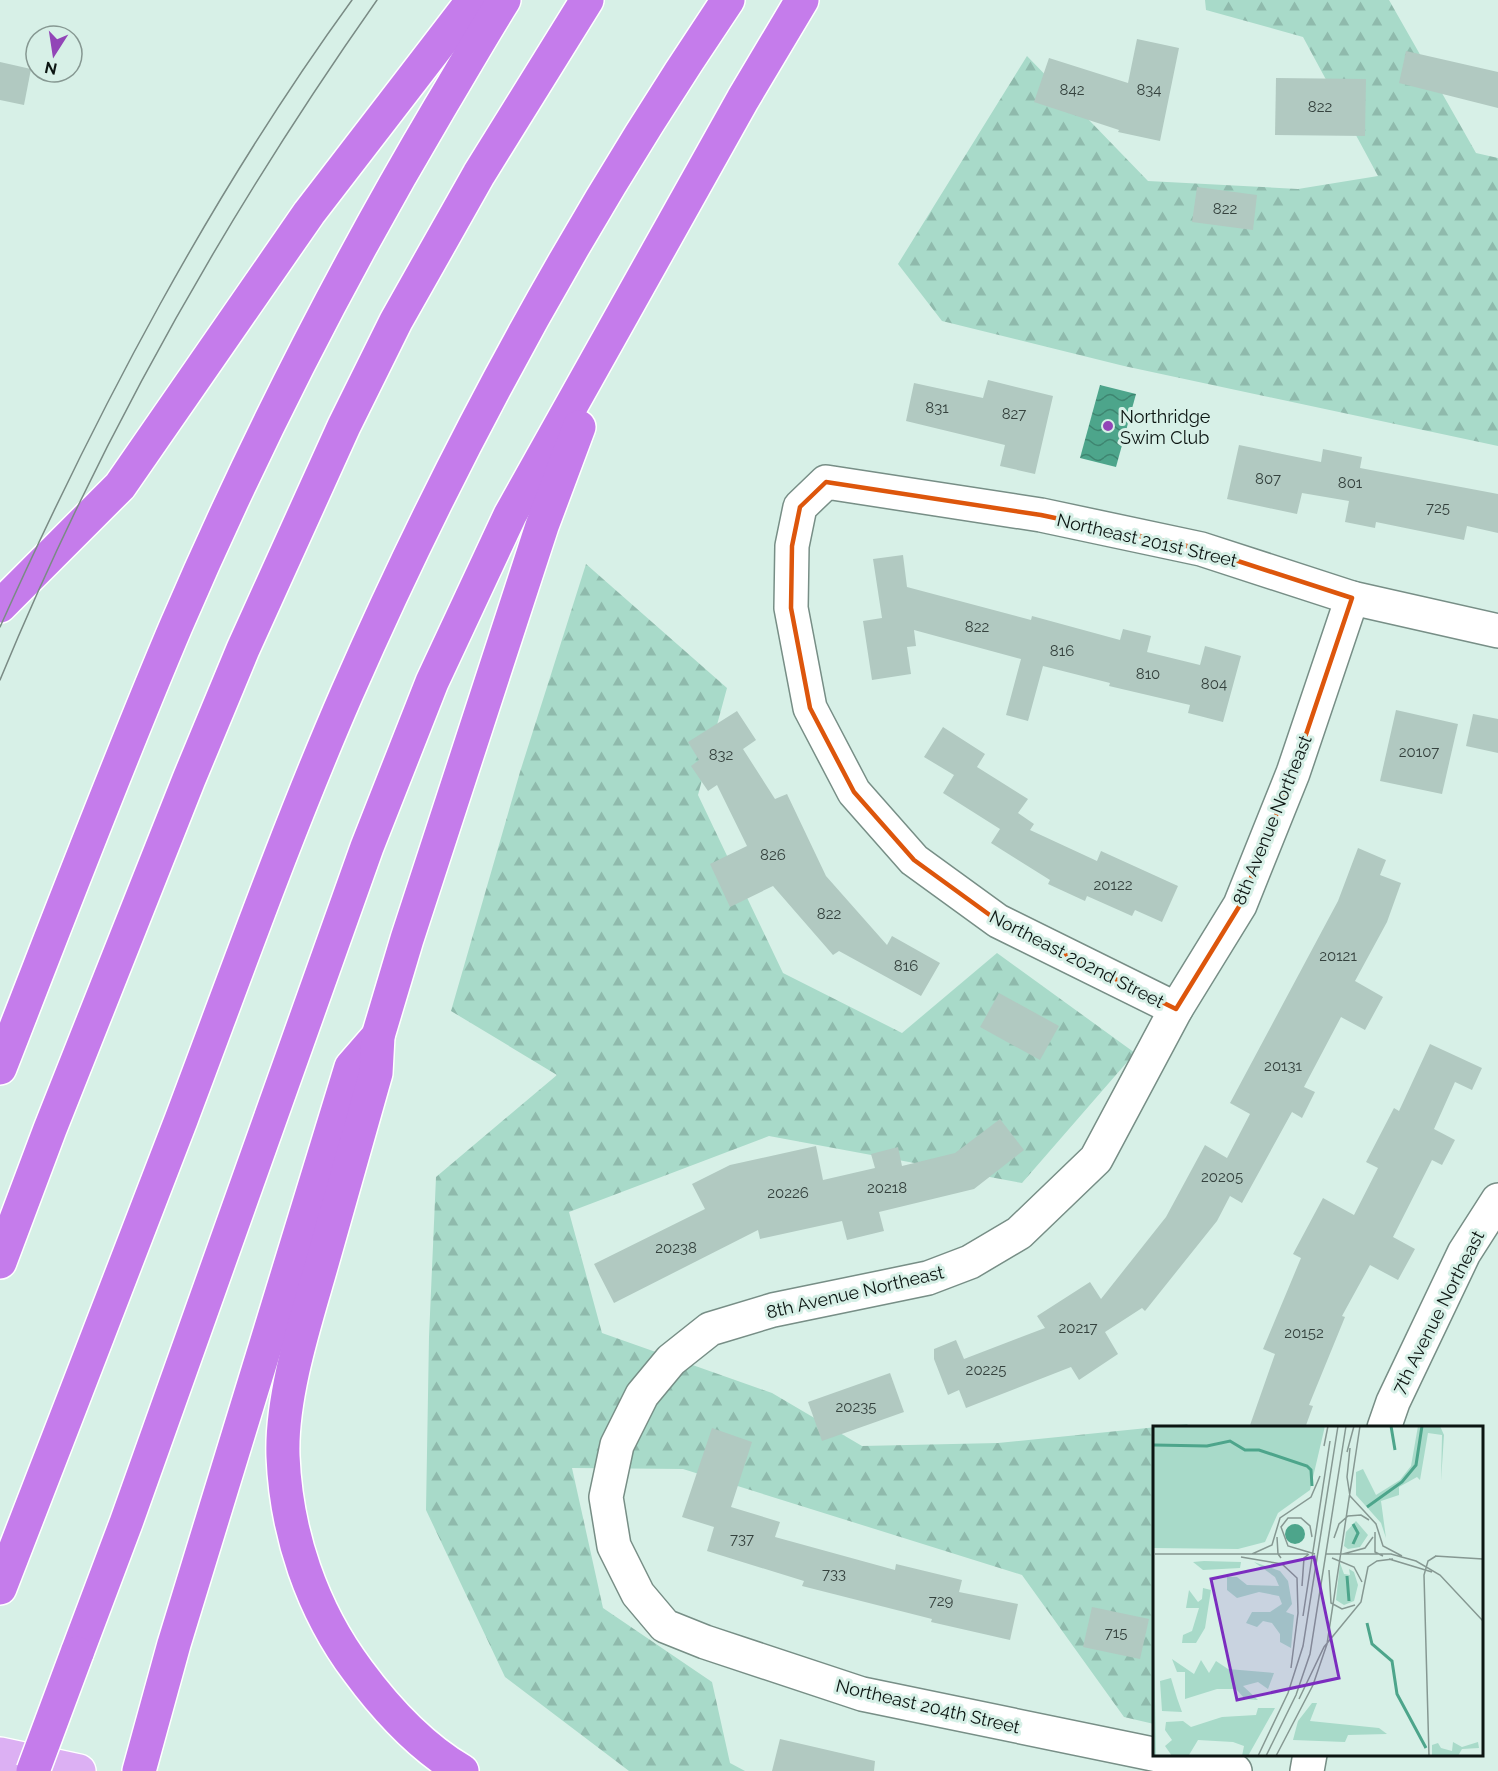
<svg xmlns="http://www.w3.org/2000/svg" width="1498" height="1771" font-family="Raleway,sans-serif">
  <defs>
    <pattern id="forest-firs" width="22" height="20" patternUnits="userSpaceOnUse" patternTransform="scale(1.5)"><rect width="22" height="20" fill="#a8dac9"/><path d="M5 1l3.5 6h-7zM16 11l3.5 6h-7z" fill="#8fbaac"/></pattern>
    <pattern id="water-waves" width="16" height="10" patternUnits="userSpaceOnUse" patternTransform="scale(1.5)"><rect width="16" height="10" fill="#4da58b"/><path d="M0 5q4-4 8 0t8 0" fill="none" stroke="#3e8570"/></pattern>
  </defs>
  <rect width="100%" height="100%" fill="#d7f0e7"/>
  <!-- forest -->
  <g fill="url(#forest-firs)">
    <polygon points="1205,0 1389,0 1476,153 1498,158 1498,446 1124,366 942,321 898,264 1027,56 1148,181 1298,189 1378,176 1303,37 1206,10"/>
    <polygon points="586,564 727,688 698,795 783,973 902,1033 997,953 1135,1053 1022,1183 769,1136 569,1212 602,1333 772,1393 862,1446 998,1443 1187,1424 1190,1427 1154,1428 1154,1724 1124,1717 1022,1575 683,1469 572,1468 603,1608 712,1682 730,1763 745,1771 629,1771 505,1677 426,1510 429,1337 436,1177 557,1075 451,1011 520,772"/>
  </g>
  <!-- water -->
  <polygon fill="url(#water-waves)" points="1100,385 1136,394 1116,467 1080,458"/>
  <!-- building -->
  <g fill="#b1c9c1">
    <polygon points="1137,39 1179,48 1160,141 1118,132 1119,130 1034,102 1049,58 1128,83"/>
    <polygon points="1406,51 1498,72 1498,108 1399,83"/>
    <polygon points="0,62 31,69 24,105 0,100"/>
    <polygon points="1276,78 1366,79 1365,136 1275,135"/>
    <polygon points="1197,187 1257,195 1253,230 1192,222"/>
    <polygon points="988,380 1053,396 1035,474 1000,466 1005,445 906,421 914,383 983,398"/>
    <polygon points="1239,445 1321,462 1323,449 1362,457 1360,468 1498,494 1498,533 1467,526 1464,540 1376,522 1375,528 1345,522 1349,501 1302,493 1297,514 1227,499"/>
    <polygon points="903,555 907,587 1031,620 1032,616 1120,640 1123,629 1151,636 1147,652 1200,665 1205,646 1241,656 1223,722 1188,713 1190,705 1109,686 1110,683 1043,666 1028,721 1006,715 1021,659 914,630 916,646 907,647 911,674 872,680 863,621 882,618 873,559"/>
    <polygon points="1396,710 1458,724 1442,794 1380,781"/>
    <polygon points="737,711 756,740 743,749 775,799 787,794 826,876 887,945 892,936 940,963 921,996 839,951 833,955 773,886 730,907 710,864 747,846 717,785 708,791 691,766 699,760 688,742"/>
    <polygon points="1473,714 1498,719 1498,753 1466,746"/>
    <polygon points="943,727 985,754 977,767 1028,799 1018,813 1034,824 1030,830 1097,861 1101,851 1178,886 1162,922 1135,910 1132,916 1087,896 1085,901 1048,884 1050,880 991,843 1000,829 943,793 954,775 924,757"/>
    <polygon points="1358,848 1386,860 1380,875 1401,883 1387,922 1355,981 1383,997 1365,1030 1341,1017 1304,1087 1315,1092 1302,1118 1292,1112 1242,1203 1230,1196 1217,1221 1145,1311 1142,1308 1105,1332 1118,1354 1079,1380 1071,1367 966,1408 959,1390 948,1395 934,1359 934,1349 956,1340 964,1359 1045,1328 1037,1316 1090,1282 1101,1299 1166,1217 1205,1145 1227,1158 1250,1114 1230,1103 1338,901"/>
    <polygon points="999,993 1059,1026 1040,1060 980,1027"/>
    <polygon points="1430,1044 1482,1068 1472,1090 1455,1082 1434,1129 1455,1140 1442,1165 1432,1160 1393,1237 1415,1249 1398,1280 1370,1265 1342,1316 1345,1317 1309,1405 1313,1406 1305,1428 1249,1428 1275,1354 1263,1349 1301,1258 1293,1254 1323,1198 1354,1215 1378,1168 1366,1162 1394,1108 1399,1111"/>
    <polygon points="1000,1119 1024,1150 974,1189 879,1212 884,1231 847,1240 842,1221 760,1239 758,1230 614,1303 594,1264 705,1209 692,1184 730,1165 816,1146 823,1180 875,1168 871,1154 898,1147 902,1166 955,1153"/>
    <polygon points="890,1373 904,1412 822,1441 808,1402"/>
    <polygon points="712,1428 752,1442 731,1507 780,1522 775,1537 895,1570 896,1564 962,1580 959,1592 1018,1604 1010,1640 931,1622 932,1619 802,1586 804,1581 707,1551 714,1527 682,1517"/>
    <polygon points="1092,1607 1149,1619 1140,1659 1083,1647"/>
    <polygon points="780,1739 875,1761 874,1771 772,1771"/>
  </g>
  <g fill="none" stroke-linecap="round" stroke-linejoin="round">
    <!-- minor casing -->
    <g stroke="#778e86" stroke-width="36">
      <g id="minor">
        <polyline points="1176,1009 998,921 914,860 854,792 810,708 791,608 792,546 800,507 826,482 1041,515 1201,549 1352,598 1498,631"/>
        <polyline points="1384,1428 1393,1402 1464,1253 1498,1200"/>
        <polyline points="1235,1771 862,1694 705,1642 665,1626 638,1594 614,1546 606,1497 617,1445 642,1395 671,1360 710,1329 773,1310 928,1278 970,1262 1019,1233 1096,1159 1176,1009 1240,905 1293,773 1352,598"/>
        <polyline points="1307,1771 1310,1754"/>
      </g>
    </g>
    <!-- primary casing -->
    <g stroke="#fff" stroke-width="36">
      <polyline id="primary" points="0,1754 79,1771"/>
    </g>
    <!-- motorway casing -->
    <g stroke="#fff" stroke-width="36">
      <g id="motorway">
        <polyline points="0,606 120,486 309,213 473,0"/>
        <path d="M0,1068C58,920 114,772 176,626C253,447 341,274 440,107C461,72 482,35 504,0"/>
        <polyline points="0,1262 50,1129 189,779 243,649 344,426 396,321 479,174 587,0"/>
        <path d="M0,1588C60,1432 122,1276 181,1120C235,977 286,833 347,693C453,451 580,219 728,0"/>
        <polyline points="77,1653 126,1523 367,847 432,682 510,515 743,99 802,0"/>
        <polyline points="139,1771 174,1644 351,1067 378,1036"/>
        <path d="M462,1771C421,1747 386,1709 358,1671C312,1610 286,1533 283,1456C281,1399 303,1329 319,1274C338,1207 357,1140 376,1073L378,1036L407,939L542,526L579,427"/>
      </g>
    </g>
    <!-- minor -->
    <use href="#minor" stroke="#fff" stroke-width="33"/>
    <!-- primary -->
    <use href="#primary" stroke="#dcb0f3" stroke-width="33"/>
    <!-- motorway -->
    <use href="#motorway" stroke="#c57ceb" stroke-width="33"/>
    <!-- tram -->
    <g stroke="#7a8b85" stroke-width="1.5">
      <path d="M0,627C98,409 211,194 352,0"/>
      <path d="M0,680C99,440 228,212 377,0"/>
    </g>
    <!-- motorway-bridge casing -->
    <g stroke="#fff" stroke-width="36" stroke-linecap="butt">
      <polyline id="motorway-bridge" points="33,1771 77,1653"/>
    </g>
    <!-- motorway-bridge -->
    <use href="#motorway-bridge" stroke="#c57ceb" stroke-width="33"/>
  </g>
  <!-- marked area -->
  <path fill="none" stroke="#dd560c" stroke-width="4.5" stroke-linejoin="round" d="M826,482L1041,515L1201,549L1352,598L1293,773L1240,905L1176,1009L998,921L914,860L854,792L810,708L791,608L792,546L800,507Z"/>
  <!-- markers -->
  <circle fill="#9245b7" stroke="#d7f0e7" stroke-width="2" cx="1108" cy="426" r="6"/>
  <g text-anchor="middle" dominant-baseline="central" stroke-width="6" stroke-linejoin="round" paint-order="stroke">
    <!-- number labels -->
    <g font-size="15" fill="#35423e">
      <text x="1072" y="90">842</text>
      <text x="1149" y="90">834</text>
      <text x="1320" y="107">822</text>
      <text x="1225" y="209">822</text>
      <text x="937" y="408">831</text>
      <text x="1014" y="414">827</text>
      <text x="1268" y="479">807</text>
      <text x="1350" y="483">801</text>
      <text x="1438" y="508">725</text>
      <text x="977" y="627">822</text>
      <text x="1062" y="651">816</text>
      <text x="1148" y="674">810</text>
      <text x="1214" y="684">804</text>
      <text x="1419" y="752">20107</text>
      <text x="721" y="755">832</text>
      <text x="773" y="855">826</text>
      <text x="1113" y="885">20122</text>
      <text x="829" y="914">822</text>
      <text x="1338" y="956">20121</text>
      <text x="906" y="966">816</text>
      <text x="1283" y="1066">20131</text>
      <text x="1222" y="1177">20205</text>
      <text x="887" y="1188">20218</text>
      <text x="788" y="1193">20226</text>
      <text x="676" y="1248">20238</text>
      <text x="1078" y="1328">20217</text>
      <text x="1304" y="1333">20152</text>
      <text x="986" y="1370">20225</text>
      <text x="856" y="1407">20235</text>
      <text x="742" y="1539">737</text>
      <text x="834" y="1574">733</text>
      <text x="941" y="1601">729</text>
      <text x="1116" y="1633">715</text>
    </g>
    <!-- poi labels -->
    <g font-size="18" fill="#0c1512" stroke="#d7f0e7" text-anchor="start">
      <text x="1120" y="416">Northridge<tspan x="1120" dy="21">Swim Club</tspan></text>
    </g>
    <!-- street labels -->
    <g font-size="18" fill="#0c1512" stroke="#d7f0e7">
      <text transform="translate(1147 540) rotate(13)">Northeast 201st Street</text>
      <text transform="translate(1272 820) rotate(-68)">8th Avenue Northeast</text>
      <text transform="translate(1077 959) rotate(27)">Northeast 202nd Street</text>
      <text transform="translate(855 1292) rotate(-13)">8th Avenue Northeast</text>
      <text transform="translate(1438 1312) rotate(-63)">7th Avenue Northeast</text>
      <text transform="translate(928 1706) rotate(13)">Northeast 204th Street</text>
    </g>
  </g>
  <!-- overview -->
  <g transform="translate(1153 1426)">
    <rect width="330" height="330" fill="#d7f0e7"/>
    <path d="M0,0H172L157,64L125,87L112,116L85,123L0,122Z" fill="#a8dac9"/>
    <path d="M265,0H287L291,9L288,55L289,9L275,7L267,54L264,51L246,61V69L228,75L233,112L228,97L203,69V46L210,43L223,69L247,54L258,40ZM0,7L7,13L60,17L59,21L17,27L8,24L0,36ZM203,95L215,109L207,121L195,123L191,120L193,106ZM40,136L51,135L88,136L87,142L50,144ZM101,136L127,145L135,155L139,178L133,186L141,189L138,222L127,216V208L119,197L110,195L104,201L93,197L99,186H117L129,178L126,170L106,166L84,172L74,164V151H84L94,159L126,160L122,151ZM187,137L191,148L197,149L196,143L201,146L205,159L201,175L191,179L183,174ZM50,162L58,164L52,202L43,217H29L30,209L39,205L46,182H33L36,164L45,176L49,173ZM19,233L41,248L48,234L56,247L63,235L75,243L121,247L115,263L105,256L90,260L105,274L92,273L83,263H64L32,273V246H24ZM18,252L24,272L29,286L9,285L7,255ZM159,277H164L157,295L226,302L234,308L195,309L192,316L140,314L145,295ZM105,282H122L95,330H89L91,320L80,316L45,314L36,329L26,330H19L12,320L19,314L12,304L13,296L30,295L38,301L69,291L103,289ZM300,316L309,321L325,316L326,322L309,323L305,330H279V319L285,317L288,322L299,325Z" fill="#a8dac9"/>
    <path d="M0,163L3,330H0Z" fill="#a8dac9"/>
    <path d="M132 108a10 10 0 1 1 20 0a10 10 0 1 1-20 0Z" fill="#4da58b"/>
    <path fill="none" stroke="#4da58b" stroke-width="3" d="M238,0L242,24M1,19L54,20L77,15L92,24H106L154,40L158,44L159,60M214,81L249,56L263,39L269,0M200,118L205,107L200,98M194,150L196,175M214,197L219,218L239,235L244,268L273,322"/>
    <path fill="none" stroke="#869892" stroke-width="1.5" d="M171,20L175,0M197,22L194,51L197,70L223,98L230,120L249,130M194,26L201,0M222,106V126L230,130M124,111L125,128L128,132M159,111L157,100L148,92H135L128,101L135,120L162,128M181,112L186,98L195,90L208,89L216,94M2,128H155M99,128L119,119L127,92L158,71L167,50M173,128H238L263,135L287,149L330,195M190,128L212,122L220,111M282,130L330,133M88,131L129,138L144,152L145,187L138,242M179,132L201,141L209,156M236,133L279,146M176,144L178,177L189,183L202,179M149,160L151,132L156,128M150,190L177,15M146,273L171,221L208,176L215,141L224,135L240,133M105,330L135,267L150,220L185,0M113,330L143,269L157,228L193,0M123,330L160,259L174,218L207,0M276,330L271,149L275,135L283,130"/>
    <path fill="#7b2cbf" fill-opacity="0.15" stroke="#7b2cbf" stroke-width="3" d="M161,131L186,252L84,274L58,153Z"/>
    <rect width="330" height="330" fill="none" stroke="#0c1512" stroke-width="3"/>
  </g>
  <!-- north arrow -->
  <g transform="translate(54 54) rotate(192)"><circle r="28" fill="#d7f0e7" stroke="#869892" stroke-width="1.5"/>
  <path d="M0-4.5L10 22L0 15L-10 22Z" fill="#9245b7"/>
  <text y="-9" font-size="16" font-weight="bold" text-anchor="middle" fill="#0c1512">N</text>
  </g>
</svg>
